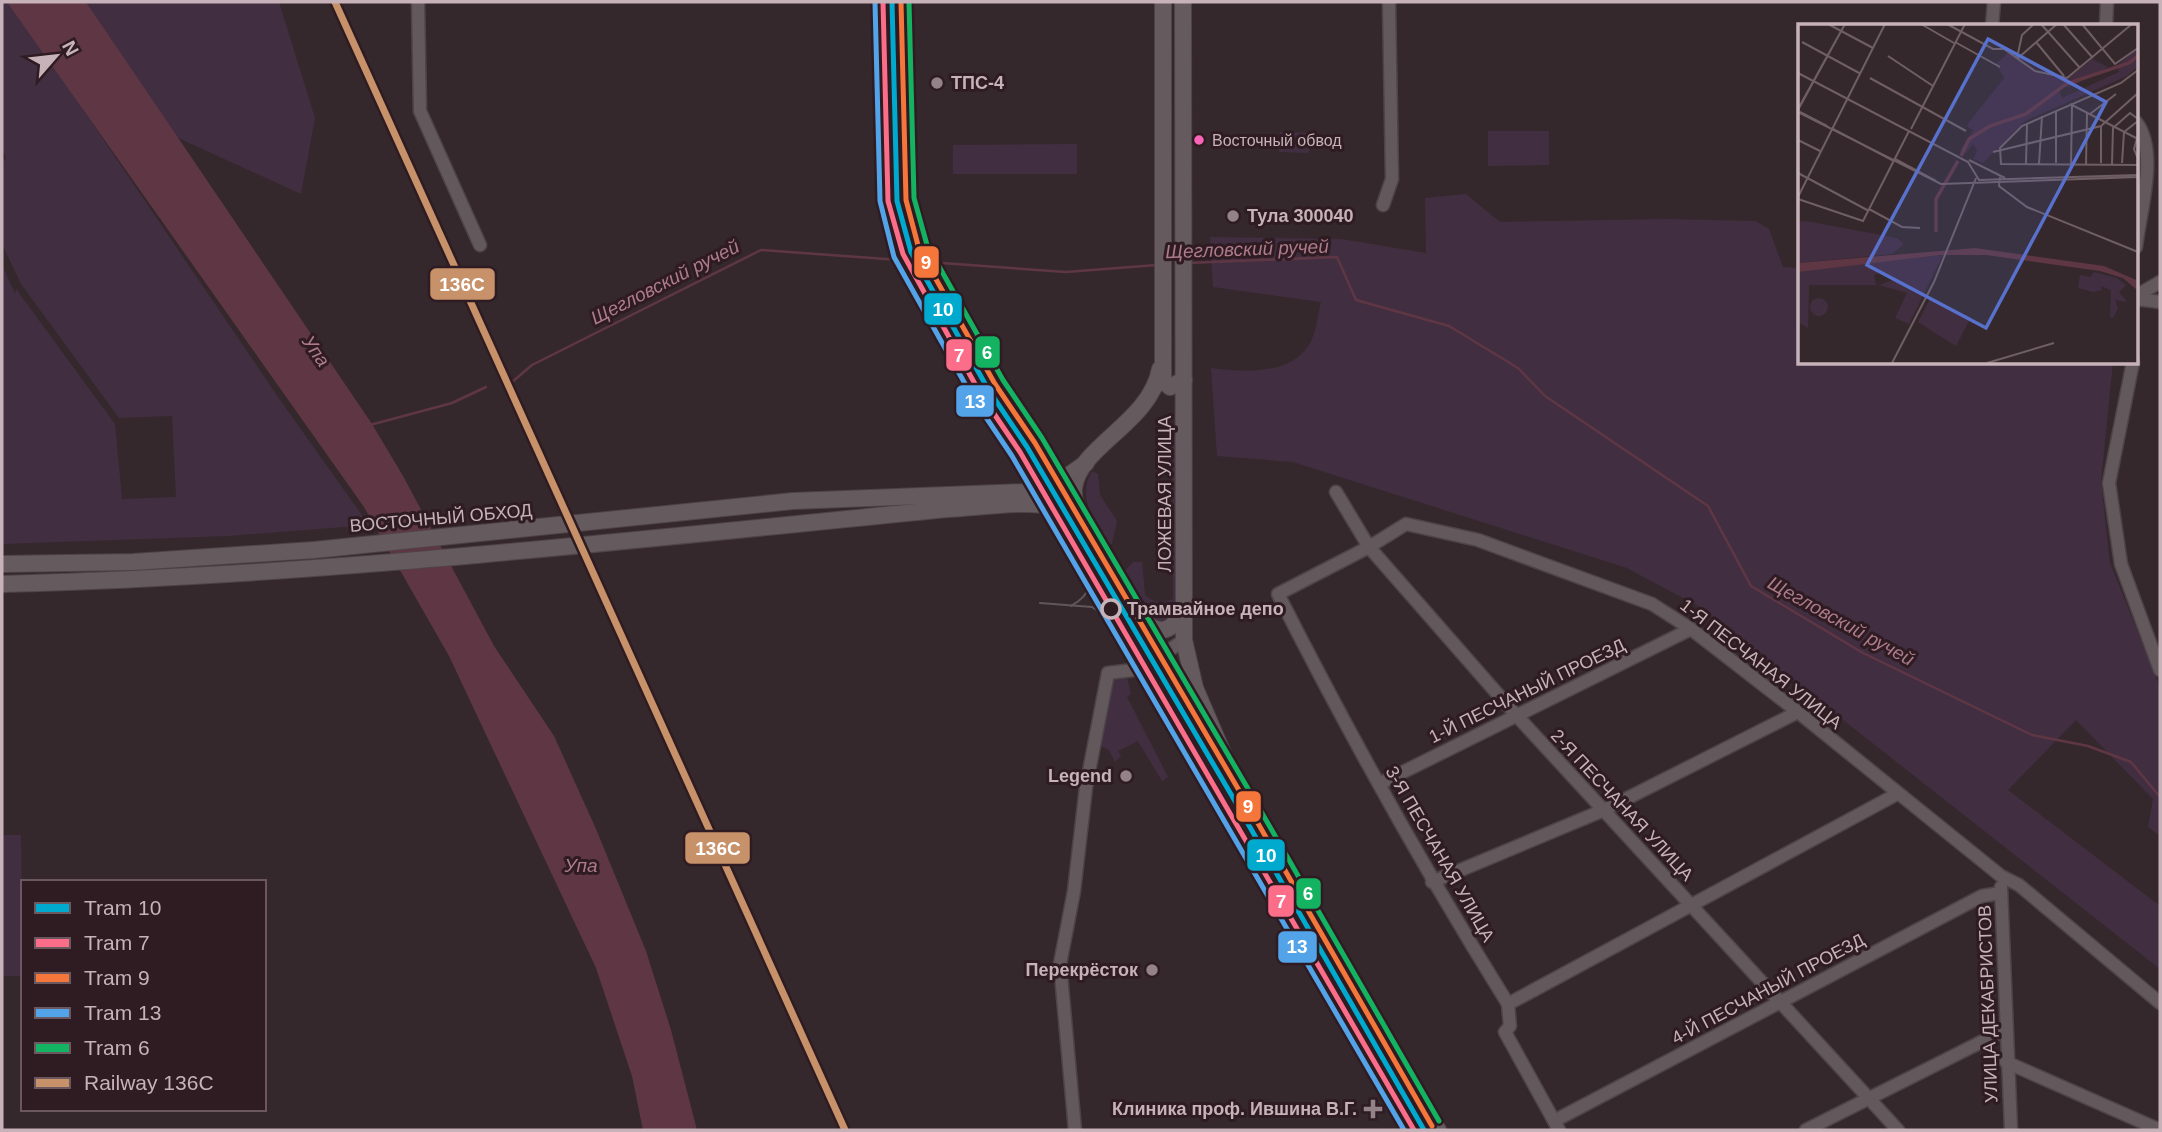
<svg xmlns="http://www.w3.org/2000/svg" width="2162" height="1132" font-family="Helvetica,sans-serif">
  <rect width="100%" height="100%" fill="#35282c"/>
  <!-- green -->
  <g fill="#422e41">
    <polygon points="2,2 10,2 280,400 369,525 228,536 2,544 2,265 15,294 16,289 115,424 122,499 176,497 172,416 119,418 21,284 2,244 2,163 6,158 2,148"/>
    <polygon points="86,2 279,2 315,118 301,194 176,137"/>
    <polygon points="1488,131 1549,131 1549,165 1488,166"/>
    <polygon points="1280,132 1310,133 1309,153 1279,152"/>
    <polygon points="1077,144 1077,174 953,174 953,145"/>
    <path d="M1466,194L1500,222L1666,219L1755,221L1769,229L1783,267L1800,268V362H2113L2101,481L2110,563L2160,687V836L2148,827L2153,799L2076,720L2008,790L2160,906V969L1698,606L1627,568L1293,462L1217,456L1211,368C1243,372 1289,376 1309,345C1316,334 1318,314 1321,302L1213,287L1210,237L1341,239L1426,253L1425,198Z"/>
    <path d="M1176,434L1179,610L1171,619L1161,622L1149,616L1125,571L1133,562H1142L1145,595C1153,603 1163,604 1173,599L1172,440Z"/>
    <path d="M1092,471L1098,474L1100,495L1117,521L1112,544H1107C1095,521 1076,496 1092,471Z"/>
    <polygon points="1117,678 1127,678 1131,694 1127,697 1168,777 1162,781 1138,741 1118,751 1121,756 1115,762 1109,750 1100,746 1113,680"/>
    <polygon points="2,835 21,835 23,976 2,976"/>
  </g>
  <!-- water -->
  <polygon fill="#5f3744" points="7,2 86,2 372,424 403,476 494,646 554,736 596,829 646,951 671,1030 697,1130 643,1130 632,1076 596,968 449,656 364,507"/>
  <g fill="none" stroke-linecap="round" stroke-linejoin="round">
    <!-- stream -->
    <g stroke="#5f3744" stroke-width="2.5">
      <polyline points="1188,263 1337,257 1356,300 1449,326 1518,368 1545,396 1708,506 1751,586 1863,653 2032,735 2088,746 2131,762 2160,797"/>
      <polyline points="512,382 532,365 761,250 1066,272 1157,265"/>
      <polyline points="370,425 452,403 486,387"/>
    </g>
    <!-- minor casing -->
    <g stroke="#4e4447" stroke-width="15">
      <g id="minor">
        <polyline points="418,2 420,111 480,245"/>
        <polyline points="897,2 899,180"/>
        <polyline points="1992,26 1994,2"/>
        <polyline points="2106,26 2107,2"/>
        <path d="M2136,122C2159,151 2140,212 2136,247"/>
        <polyline points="1383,205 1392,179 1389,2"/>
        <polyline points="2136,296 2160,282"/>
        <polyline points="2136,299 2160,302"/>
        <polyline points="2133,362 2109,483 2121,564 2160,670"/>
        <polyline points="1336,492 1369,547 1516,715 1898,1130"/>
        <polyline points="1379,784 1691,629"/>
        <polyline points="1432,882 1604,810 1798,712"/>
        <polyline points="2001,887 2011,1130"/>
        <polyline points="1508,1004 1897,794"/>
        <polyline points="2006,1062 2160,1130"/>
        <polyline points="1554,1121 1982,896 2001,893"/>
        <polyline points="1075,1130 1060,964 1074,891 1086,787 1108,673 1142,669 1184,640"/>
        <path d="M1559,1130L1505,1032L1510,1026L1508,1004C1425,871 1349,734 1278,594L1369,547L1406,524L1478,540L1652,604L1691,629L1798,712L2001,876L2019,885L2160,1003"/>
        <polyline points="1806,1130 2005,1030"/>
      </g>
    </g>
    <!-- major casing -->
    <g stroke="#4f4346" stroke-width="18">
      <g id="major">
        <polyline points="1163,2 1163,381 1170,387 1184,380"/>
        <polyline points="1183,2 1184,640 1195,688 1231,772"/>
        <path d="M1160,369C1150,423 1079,446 1074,488C1072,513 1094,541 1105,561C1118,584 1157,669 1183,609"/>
        <polyline points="2,564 133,562 314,550 793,501 1026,492 1062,480 1086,463"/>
        <path d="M2,584C318,576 632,540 947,509C989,507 1038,497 1079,512"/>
        <polyline points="1133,611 1202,726"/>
        <polyline points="1225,762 1438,1130"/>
      </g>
    </g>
    <!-- minor -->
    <use href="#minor" stroke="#63585b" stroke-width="12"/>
    <!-- major -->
    <use href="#major" stroke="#655b5e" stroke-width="16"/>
    <!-- tram -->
    <g stroke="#60575a" stroke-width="2">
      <polyline points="1040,603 1092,607 1138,637"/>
      <path d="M1071,606C1093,594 1095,576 1090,554"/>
    </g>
    <!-- rail-1 casing -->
    <g stroke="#2f1c22" stroke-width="12">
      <polyline id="rail-1" points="335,2 845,1130"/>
    </g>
    <!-- rail-1 -->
    <use href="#rail-1" stroke="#c7916a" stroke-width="7"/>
    <!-- tram-1 casing -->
    <g stroke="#2f1c22" stroke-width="10">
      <polyline id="tram-1" points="892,2 897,201 911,252 988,389 1027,447 1232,796 1424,1130"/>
    </g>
    <!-- tram-2 casing -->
    <g stroke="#2f1c22" stroke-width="10">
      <polyline id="tram-2" points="883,2 888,201 903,254 980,393 1020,452 1414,1130"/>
    </g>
    <!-- tram-3 casing -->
    <g stroke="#2f1c22" stroke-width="10">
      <polyline id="tram-3" points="901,2 906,200 919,249 995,384 1035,443 1240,792 1432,1126"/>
    </g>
    <!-- tram-4 casing -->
    <g stroke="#2f1c22" stroke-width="10">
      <polyline id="tram-4" points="875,2 880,201 894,257 973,398 1012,456 1404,1130"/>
    </g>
    <!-- tram-5 casing -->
    <g stroke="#2f1c22" stroke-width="10">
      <polyline id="tram-5" points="909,2 914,198 927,245 1003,380 1042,438 1247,787 1439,1121"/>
    </g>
    <!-- tram-1 -->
    <use href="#tram-1" stroke="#00a9ce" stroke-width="5"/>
    <!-- tram-2 -->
    <use href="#tram-2" stroke="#fb6d88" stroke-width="5"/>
    <!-- tram-3 -->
    <use href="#tram-3" stroke="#f5763a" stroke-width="5"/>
    <!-- tram-4 -->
    <use href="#tram-4" stroke="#53a3e8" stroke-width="5"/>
    <!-- tram-5 -->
    <use href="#tram-5" stroke="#13b361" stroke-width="5"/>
  </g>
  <!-- markers -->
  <g fill="#938287" stroke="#2f1c22" stroke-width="2.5">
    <circle cx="937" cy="83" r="7"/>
    <circle cx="1233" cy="216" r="7"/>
    <circle cx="1126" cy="776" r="7"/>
    <circle cx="1152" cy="970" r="7"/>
    <path d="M1369.5 1098.5h7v7h7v7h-7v7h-7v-7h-7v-7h7z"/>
  </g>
  <circle fill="#fa66b7" stroke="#2f1c22" stroke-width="2.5" cx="1199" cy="140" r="6"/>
  <circle fill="#2f1c22" stroke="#c6b2b8" stroke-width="3.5" cx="1111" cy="609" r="9"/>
  <g text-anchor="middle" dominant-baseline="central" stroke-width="6" stroke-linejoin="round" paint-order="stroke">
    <!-- bus labels -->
    <g font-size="16" fill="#c6b2b8" stroke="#2f1c22" text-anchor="start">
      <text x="1212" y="140">Восточный обвод</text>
    </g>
    <!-- poi labels -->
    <g font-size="18" font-weight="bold" fill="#c6b2b8" stroke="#2f1c22" text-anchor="end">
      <text x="951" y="83" text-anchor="start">ТПС-4</text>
      <text x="1247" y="216" text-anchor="start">Тула 300040</text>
      <text x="1112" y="776">Legend</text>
      <text x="1138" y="970">Перекрёсток</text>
      <text x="1357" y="1109">Клиника проф. Ившина В.Г.</text>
    </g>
    <!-- street labels -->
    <g font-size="18" fill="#c6b2b8" stroke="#2f1c22">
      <text transform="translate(1165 494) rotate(-90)">ЛОЖЕВАЯ УЛИЦА</text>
      <text transform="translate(441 518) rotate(-5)">ВОСТОЧНЫЙ ОБХОД</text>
      <text transform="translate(1761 664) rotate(38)">1-Я ПЕСЧАНАЯ УЛИЦА</text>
      <text transform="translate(1527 691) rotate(-26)">1-Й ПЕСЧАНЫЙ ПРОЕЗД</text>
      <text transform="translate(1622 805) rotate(47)">2-Я ПЕСЧАНАЯ УЛИЦА</text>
      <text transform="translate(1440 854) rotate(60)">3-Я ПЕСЧАНАЯ УЛИЦА</text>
      <text transform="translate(1768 989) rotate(-28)">4-Й ПЕСЧАНЫЙ ПРОЕЗД</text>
      <text transform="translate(1988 1004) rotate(-92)">УЛИЦА ДЕКАБРИСТОВ</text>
    </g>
    <!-- stop labels -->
    <g font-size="18" font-weight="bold" fill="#c6b2b8" stroke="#2f1c22" text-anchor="start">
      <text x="1127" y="609">Трамвайное депо</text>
    </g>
    <!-- water labels -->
    <g font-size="19" font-style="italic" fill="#ad7b8b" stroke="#2f1c22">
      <text transform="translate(1247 249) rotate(-2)">Щегловский ручей</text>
      <text transform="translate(665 282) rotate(-27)">Щегловский ручей</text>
      <text transform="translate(316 351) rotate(55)">Упа</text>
      <text transform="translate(1841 621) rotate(29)">Щегловский ручей</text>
      <text x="581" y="865">Упа</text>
    </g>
  </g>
  <!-- overview -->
  <g transform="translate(1798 24)">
    <rect width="340" height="340" fill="#35282c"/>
    <path d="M339,24V43L329,52L227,97L185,139L175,135L179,127L175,120L167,130L162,127L175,106L169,103L171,98L206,54L198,40L210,29L246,51L272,53L294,35L310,43L275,62L261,64L264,74L321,48L319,42ZM8,197L99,214L106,220L94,230L0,239V198ZM145,231L111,300L97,294L109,269L81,261L98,255L81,249L76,251L78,261H11L10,304L0,298V247ZM296,248L319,254L328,261L321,268L329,278L317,276L320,284L315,294L312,293L313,266L303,262L304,266L295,268L280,264L282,251L292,253ZM12 283a9 9 0 1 1 18 0a9 9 0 1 1-18 0ZM132,275L173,293L158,322L120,298Z" fill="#422e41"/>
    <path d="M177,224L306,242L338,256L339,266L325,254L302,247L188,231H143L0,248V239Z" fill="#5f3744"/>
    <path fill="none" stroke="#5f3744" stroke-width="3.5" d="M163,132L171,115L192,102L228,90L268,60L331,39L340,32M138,208V175L160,137"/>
    <path fill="none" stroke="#6f5f64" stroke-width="2" d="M30,0L75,24M123,0L156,19M149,0L195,25H206L237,47L269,54L334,0M243,0L282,44M265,0L295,34M284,0L317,40L340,24M4,18L63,50M157,18L202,43M238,18L266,52M90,32L135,62M219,34L224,11L236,0M219,35L259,0M340,46L323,59L224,102L202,124L203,140L340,141M0,49L170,138L181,156L340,151M72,54L168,107M272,80L340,115M0,85L47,0M0,86L47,0M258,87V139M0,88L143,160L340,153M2,88L29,102M292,90L318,70M303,102V139M35,105L96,137M113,105L167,0M340,111L336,125L340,135M0,116L22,127M195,128L303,102L340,69M97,135L138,157M171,136L207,154M324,139L326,108L340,97M228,140L229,99M241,140L244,92M314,140L315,104L332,89L340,95M273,141L274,81M288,141L289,88M0,149L71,187M202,153L201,162L229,183L340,228M0,173L87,0M0,175L65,197L111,107M71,185L104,203L122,204M94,339L136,258L178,154M189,339L256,319"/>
    <path fill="#5871cd" fill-opacity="0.15" stroke="#5871cd" stroke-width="3.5" d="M190,15L308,78L188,304L69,241Z"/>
    <rect width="340" height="340" fill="none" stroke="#c6b2b8" stroke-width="3.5"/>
  </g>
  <g stroke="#2f1c22" stroke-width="2.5">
    <rect x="913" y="245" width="27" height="34" rx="7" fill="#f5763a"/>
    <rect x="429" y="267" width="67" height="34" rx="7" fill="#c7916a"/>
    <rect x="923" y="292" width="40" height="34" rx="7" fill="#00a9ce"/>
    <rect x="974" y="335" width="27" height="34" rx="7" fill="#13b361"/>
    <rect x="945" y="338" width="28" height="34" rx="7" fill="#fb6d88"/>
    <rect x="955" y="384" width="40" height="34" rx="7" fill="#53a3e8"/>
    <rect x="1235" y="790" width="27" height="33" rx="7" fill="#f5763a"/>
    <rect x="684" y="831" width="67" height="34" rx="7" fill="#c7916a"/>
    <rect x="1246" y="838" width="40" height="34" rx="7" fill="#00a9ce"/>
    <rect x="1295" y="877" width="27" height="33" rx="7" fill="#13b361"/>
    <rect x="1267" y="884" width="28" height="34" rx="7" fill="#fb6d88"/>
    <rect x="1277" y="930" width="41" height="34" rx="7" fill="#53a3e8"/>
  </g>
  <g font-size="19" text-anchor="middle" font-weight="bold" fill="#fff">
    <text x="926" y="269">9</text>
    <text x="462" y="291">136С</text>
    <text x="943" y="316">10</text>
    <text x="987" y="359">6</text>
    <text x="959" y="362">7</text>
    <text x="975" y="408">13</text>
    <text x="1248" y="813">9</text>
    <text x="718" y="855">136С</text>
    <text x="1266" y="862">10</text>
    <text x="1308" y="900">6</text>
    <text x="1281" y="908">7</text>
    <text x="1297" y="953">13</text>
  </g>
  <!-- border -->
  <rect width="2162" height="1132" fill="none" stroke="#c6b2b8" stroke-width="7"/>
  <!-- legend -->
  <rect x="21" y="880" width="245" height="231" fill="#2f1c22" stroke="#6b585e" stroke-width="2"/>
  <rect x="35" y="903" width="35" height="10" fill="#00a9ce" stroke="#6b585e" stroke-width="2"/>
  <text x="84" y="915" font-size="21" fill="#c6b2b8">Tram 10</text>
  <rect x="35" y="938" width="35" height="10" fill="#fb6d88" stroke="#6b585e" stroke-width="2"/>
  <text x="84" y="950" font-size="21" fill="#c6b2b8">Tram 7</text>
  <rect x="35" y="973" width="35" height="10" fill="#f5763a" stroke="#6b585e" stroke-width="2"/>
  <text x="84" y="985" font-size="21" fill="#c6b2b8">Tram 9</text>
  <rect x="35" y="1008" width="35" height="10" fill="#53a3e8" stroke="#6b585e" stroke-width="2"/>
  <text x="84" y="1020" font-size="21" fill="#c6b2b8">Tram 13</text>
  <rect x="35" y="1043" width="35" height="10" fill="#13b361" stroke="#6b585e" stroke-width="2"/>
  <text x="84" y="1055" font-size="21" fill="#c6b2b8">Tram 6</text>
  <rect x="35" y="1078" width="35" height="10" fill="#c7916a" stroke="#6b585e" stroke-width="2"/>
  <text x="84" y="1090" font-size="21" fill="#c6b2b8">Railway 136С</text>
  <!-- north arrow -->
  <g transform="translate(56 56) rotate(62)" stroke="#2f1c22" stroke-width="5" paint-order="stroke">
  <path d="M0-5L12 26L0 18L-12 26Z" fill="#c6b2b8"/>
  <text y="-10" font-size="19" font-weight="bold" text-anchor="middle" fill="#c6b2b8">N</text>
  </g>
</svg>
